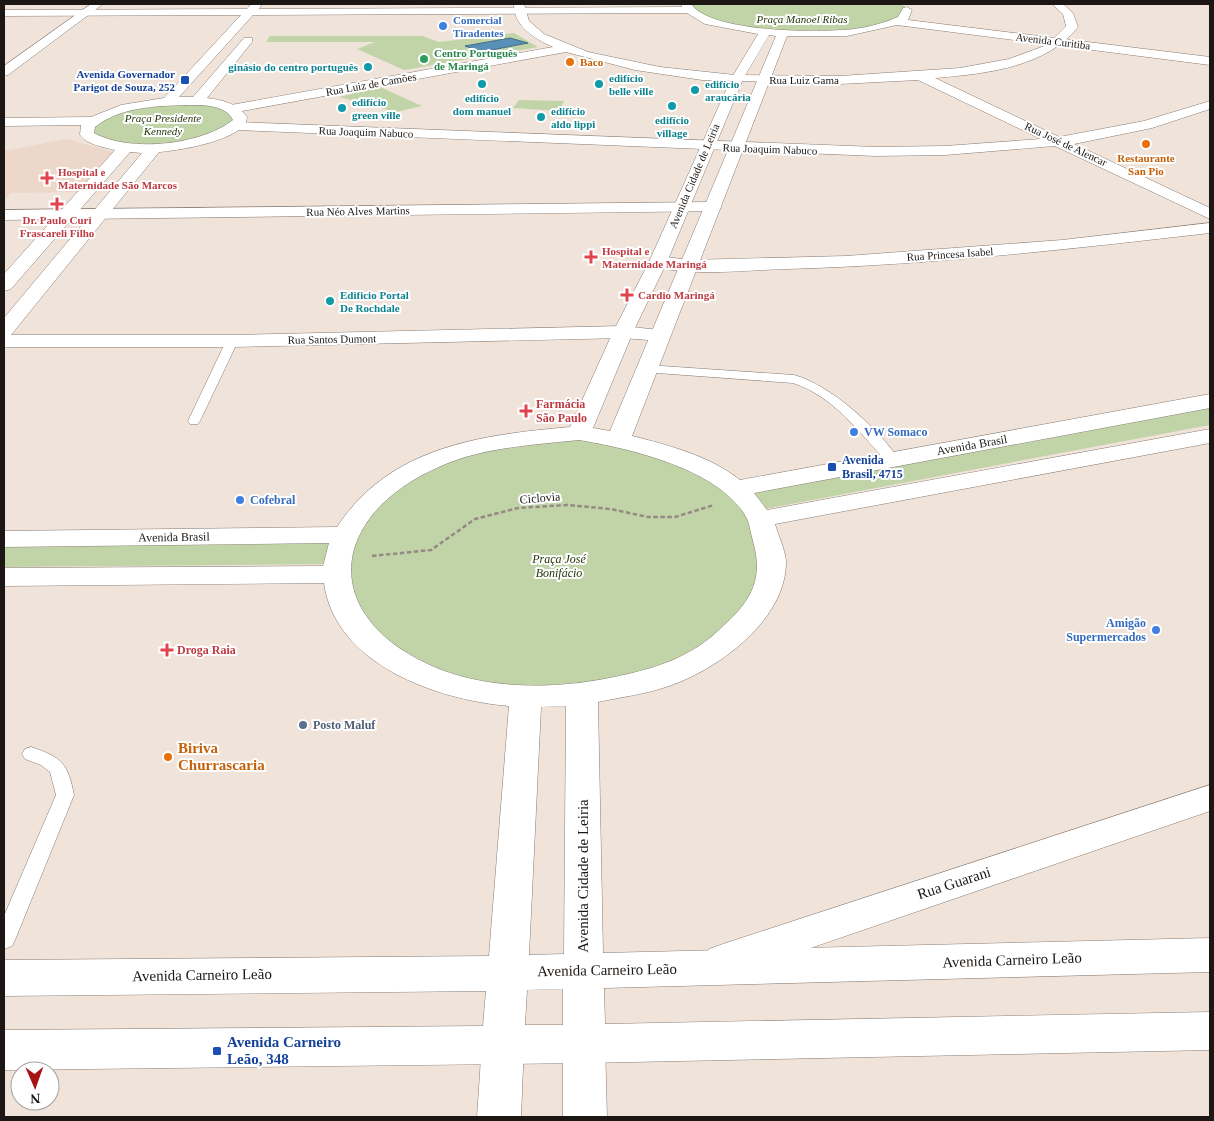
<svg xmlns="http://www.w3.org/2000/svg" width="1214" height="1121" font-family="Georgia,serif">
  <rect width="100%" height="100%" fill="#f0e3d9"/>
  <!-- medical -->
  <polygon fill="#edd7ca" points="67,139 113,152 78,192 11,193 4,200 4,151"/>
  <!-- green -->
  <g fill="#c1d4a8">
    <polygon points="686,4 902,4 907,9 905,17 879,28 808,34 724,26 686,6"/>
    <polygon points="514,33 538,47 404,70 357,49 375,42 266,42 270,36 422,36 439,42"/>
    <polygon points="380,87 422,106 396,112 339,97"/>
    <polygon points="519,100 564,101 559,111 513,108"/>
    <polygon points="178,102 231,109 236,126 172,146 97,142 88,126 116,111"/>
    <polygon points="1210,407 1210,425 754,511 760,605 660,678 526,696 387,655 335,564 4,567 4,546 340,541 430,461 579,433 660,451 738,493"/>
  </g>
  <!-- water -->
  <polygon fill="#5890b8" stroke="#466c87" points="510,38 528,43 481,52 465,46"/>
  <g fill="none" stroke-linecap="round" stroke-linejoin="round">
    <!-- service casing -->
    <g stroke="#887c73" stroke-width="1">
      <g id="service">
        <polygon points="232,338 238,341 200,421 198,424 190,424 188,421 226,341"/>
        <path d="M647,365L794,375C831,385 877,428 899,459L897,462H887C859,432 833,396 793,383L643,372L641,369Z"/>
        <path d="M31,747C62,757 68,764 74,795L15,940L12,946L4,949V916L56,795L50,772L41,765L25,759L22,754L25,749Z"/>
      </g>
    </g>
    <!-- minor casing -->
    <g stroke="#887c73" stroke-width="1">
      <g id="minor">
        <polygon points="91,4 103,4 8,75 4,76 4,66"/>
        <path d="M514,4H524L529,21L544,34L588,52L660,67L735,75L840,76L960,68L1009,59L1047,45L1066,26L1063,14L1052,4H1063L1073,13L1078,27C1046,68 983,74 935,78L1059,137L1144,121L1210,101V109L1152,128L1074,144L1210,208V219L1055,146L945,155L876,156L236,130L229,126L236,122L876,147L945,146L1041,139L918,80L840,84L702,80L635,70L566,52L231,113L224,109L231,105L553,47C534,38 514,27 514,4Z"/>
        <path d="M1210,223V233C1070,249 929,265 787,269C743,270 695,277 651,266L649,262L651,258L658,256L689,260L846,256L1062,240Z"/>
        <polygon points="1210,785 1210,811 723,978 709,973 703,961 709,949 723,944"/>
      </g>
    </g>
    <!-- tertiary casing -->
    <g stroke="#887c73" stroke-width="1">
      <g id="tertiary">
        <polygon points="713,202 719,203 721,207 719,211 4,220 4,210"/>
        <polygon points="623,326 668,331 671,335 668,339 661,341 623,338 232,347 4,347 4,335 232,335"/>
        <polygon points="503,1024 518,1029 524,1043 521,1117 477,1117 482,1043 488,1029"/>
        <polygon points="584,1025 599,1030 605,1044 607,1117 563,1117 563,1044 569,1030"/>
      </g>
    </g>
    <!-- secondary casing -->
    <g stroke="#887c73" stroke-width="1">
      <path id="secondary" d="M251,4H262L259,9L682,7L681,4H691C711,33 820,33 854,29C869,27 884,23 898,17L903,8L907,7L912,10L908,20L1210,57V65L897,25L847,36H787L632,436C668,445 710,456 740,480L1210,394V408L754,493L767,510L1210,429V443L775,524C778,535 785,549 786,561C787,619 719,669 669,686C646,694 622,697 598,702L603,953L1210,938V972L604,988L605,1024L1210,1012V1050L584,1063L4,1070V1030L483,1026L486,991L4,996V960L489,956L509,706C438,700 335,665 324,583L4,586V568L323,566L329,543L4,547V531L337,527C390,446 481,435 570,427L613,332L649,262L731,79L758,34L705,24L687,13L253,15L179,97H193L244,38H252V42L207,98C222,100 237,103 247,117C247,140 176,151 159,152L11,335L4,337V318L142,153L130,152L11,289L4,291V274L115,150C103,147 88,145 80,135L81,125L4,126V118L91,117L121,105L164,98L241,15L4,16V10L247,9ZM769,35L776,36L610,431L593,428L633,332L667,262L743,79ZM186,105C201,105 226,104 233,120C201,145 130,153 94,133L95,127C120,107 155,106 186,105ZM579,440C628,448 725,470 748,521C750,527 751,534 753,541C765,583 748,604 718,631C686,661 646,671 604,679C551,689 490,689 439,669C318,620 325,516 441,466C484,447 533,445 579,440ZM566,706L564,954L529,955L541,707ZM563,989V1025H525L527,990Z"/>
    </g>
    <!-- path -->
    <polyline stroke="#948a83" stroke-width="2.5" stroke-dasharray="4.5 2.5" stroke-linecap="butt" points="372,556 431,550 475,519 518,508 567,505 611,509 648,517 675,517 714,505"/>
    <!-- service -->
    <use href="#service" fill="#fff" fill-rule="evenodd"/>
    <!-- minor -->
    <use href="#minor" fill="#fff" fill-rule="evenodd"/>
    <!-- tertiary -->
    <use href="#tertiary" fill="#fff" fill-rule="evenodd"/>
    <!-- secondary -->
    <use href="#secondary" fill="#fff" fill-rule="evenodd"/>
  </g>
  <!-- markers -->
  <g fill="#3f7fe0" stroke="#fff" stroke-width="2">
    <circle cx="443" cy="26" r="5"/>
    <circle cx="854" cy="432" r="5"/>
    <circle cx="240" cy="500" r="5"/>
    <circle cx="1156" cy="630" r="5"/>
  </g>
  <circle fill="#2e9e5b" stroke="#fff" stroke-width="2" cx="424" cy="59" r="5"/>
  <g fill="#e8710a" stroke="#fff" stroke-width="2">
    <circle cx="570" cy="62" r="5"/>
    <circle cx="1146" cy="144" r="5"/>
    <circle cx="168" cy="757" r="5"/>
  </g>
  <g fill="#0f9aa8" stroke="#fff" stroke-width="2">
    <circle cx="368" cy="67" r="5"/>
    <circle cx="482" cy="84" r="5"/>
    <circle cx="599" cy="84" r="5"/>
    <circle cx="695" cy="90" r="5"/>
    <circle cx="672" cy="106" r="5"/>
    <circle cx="342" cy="108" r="5"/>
    <circle cx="541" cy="117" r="5"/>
    <circle cx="330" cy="301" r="5"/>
  </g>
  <g fill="#1a4fb4" stroke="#fff" stroke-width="2">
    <rect x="180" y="75" width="10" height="10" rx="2.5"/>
    <rect x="827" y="462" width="10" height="10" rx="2.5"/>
    <rect x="212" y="1046" width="10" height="10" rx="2.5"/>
  </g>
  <g fill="#e0444e" stroke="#fff" stroke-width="2">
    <path d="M44.5 170.5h5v5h5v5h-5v5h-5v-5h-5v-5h5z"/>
    <path d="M54.5 196.5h5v5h5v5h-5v5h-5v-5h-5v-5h5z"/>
    <path d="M588.5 249.5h5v5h5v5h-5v5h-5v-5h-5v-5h5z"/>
    <path d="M624.5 287.5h5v5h5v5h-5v5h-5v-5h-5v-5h5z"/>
    <path d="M523.5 403.5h5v5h5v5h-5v5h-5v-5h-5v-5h5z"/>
    <path d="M164.5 642.5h5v5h5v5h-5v5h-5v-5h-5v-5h5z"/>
  </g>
  <circle fill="#5c6f8a" stroke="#fff" stroke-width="2" cx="303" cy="725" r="5"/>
  <g text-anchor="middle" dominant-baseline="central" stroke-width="4" stroke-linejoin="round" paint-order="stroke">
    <!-- far-park labels -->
    <g font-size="11" font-style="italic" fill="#27360a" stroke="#fff">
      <text x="802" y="19">Praça Manoel Ribas</text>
      <text x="163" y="118">Praça Presidente<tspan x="163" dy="13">Kennedy</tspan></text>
    </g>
    <!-- far-shop labels -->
    <g font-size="11" font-weight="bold" fill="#366cbe" stroke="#fff" text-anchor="start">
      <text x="453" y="20">Comercial<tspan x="453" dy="13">Tiradentes</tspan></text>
    </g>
    <!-- far-street labels -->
    <g font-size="11" fill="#1c1714" stroke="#fff">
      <text transform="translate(1053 41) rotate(7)">Avenida Curitiba</text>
      <text x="804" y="80">Rua Luiz Gama</text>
      <text transform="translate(371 84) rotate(-10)">Rua Luiz de Camões</text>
      <text transform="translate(366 132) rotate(2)">Rua Joaquim Nabuco</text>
      <text transform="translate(1066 144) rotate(25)">Rua José de Alencar</text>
      <text transform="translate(770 149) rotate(2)">Rua Joaquim Nabuco</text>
      <text transform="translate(694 176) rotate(-67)">Avenida Cidade de Leiria</text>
      <text transform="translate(358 211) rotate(-1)">Rua Néo Alves Martins</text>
      <text transform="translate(950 254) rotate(-4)">Rua Princesa Isabel</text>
      <text transform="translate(332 339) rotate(-1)">Rua Santos Dumont</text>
    </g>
    <!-- far-leisure labels -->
    <g font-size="11" font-weight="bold" fill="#27864d" stroke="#fff" text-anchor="start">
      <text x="434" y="53">Centro Português<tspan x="434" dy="13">de Maringá</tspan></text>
    </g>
    <!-- far-food labels -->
    <g font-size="11" font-weight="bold" fill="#c56008" stroke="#fff" text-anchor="start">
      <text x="580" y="62">Baco</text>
      <text x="1146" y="158" text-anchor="middle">Restaurante<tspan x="1146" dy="13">San Pio</tspan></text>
    </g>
    <!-- far-culture labels -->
    <g font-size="11" font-weight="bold" fill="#0d838f" stroke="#fff" text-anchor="start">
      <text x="358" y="67" text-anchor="end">ginásio do centro português</text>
      <text x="609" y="78">edifício<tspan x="609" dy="13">belle ville</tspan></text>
      <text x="705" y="84">edifício<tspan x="705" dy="13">araucária</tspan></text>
      <text x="482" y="98" text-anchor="middle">edifício<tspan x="482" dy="13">dom manuel</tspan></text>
      <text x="352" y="102">edifício<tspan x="352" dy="13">green ville</tspan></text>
      <text x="551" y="111">edifício<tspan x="551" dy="13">aldo lippi</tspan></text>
      <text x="672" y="120" text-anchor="middle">edifício<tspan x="672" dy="13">village</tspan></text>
      <text x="340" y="295">Edificio Portal<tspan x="340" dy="13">De Rochdale</tspan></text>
    </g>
    <!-- far-transit labels -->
    <g font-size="11" font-weight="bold" fill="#164399" stroke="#fff" text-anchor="end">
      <text x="175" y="74">Avenida Governador<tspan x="175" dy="13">Parigot de Souza, 252</tspan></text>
    </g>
    <!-- far-health labels -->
    <g font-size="11" font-weight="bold" fill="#be3a42" stroke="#fff" text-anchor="start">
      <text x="58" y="172">Hospital e<tspan x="58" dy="13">Maternidade São Marcos</tspan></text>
      <text x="57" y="220" text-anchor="middle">Dr. Paulo Curi<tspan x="57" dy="13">Frascareli Filho</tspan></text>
      <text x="602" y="251">Hospital e<tspan x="602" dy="13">Maternidade Maringá</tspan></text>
      <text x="638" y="295">Cardio Maringá</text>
    </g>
    <!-- health labels -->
    <g font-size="12" font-weight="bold" fill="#be3a42" stroke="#fff" text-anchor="start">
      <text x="536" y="404">Farmácia<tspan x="536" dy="14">São Paulo</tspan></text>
      <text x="177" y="650">Droga Raia</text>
    </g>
    <!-- shop labels -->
    <g font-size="12" font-weight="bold" fill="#366cbe" stroke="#fff" text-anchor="start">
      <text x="864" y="432">VW Somaco</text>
      <text x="250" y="500">Cofebral</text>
      <text x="1146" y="623" text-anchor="end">Amigão<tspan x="1146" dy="14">Supermercados</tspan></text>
    </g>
    <!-- street labels -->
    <g font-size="12" fill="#1c1714" stroke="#fff">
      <text transform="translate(972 445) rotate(-10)">Avenida Brasil</text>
      <text transform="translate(540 498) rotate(-5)">Ciclovia</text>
      <text transform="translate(174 537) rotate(-1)">Avenida Brasil</text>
    </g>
    <!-- transit labels -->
    <g font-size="12" font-weight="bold" fill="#164399" stroke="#fff" text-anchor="start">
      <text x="842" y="460">Avenida<tspan x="842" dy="14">Brasil, 4715</tspan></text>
    </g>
    <!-- park labels -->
    <g font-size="12" font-style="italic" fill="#27360a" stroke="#fff">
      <text x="559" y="559">Praça José<tspan x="559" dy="14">Bonifácio</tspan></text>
    </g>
    <!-- service labels -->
    <g font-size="12" font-weight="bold" fill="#4e5e75" stroke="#fff" text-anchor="start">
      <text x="313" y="725">Posto Maluf</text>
    </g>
    <!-- near-food labels -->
    <g font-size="15" font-weight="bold" fill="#c56008" stroke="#fff" text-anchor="start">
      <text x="178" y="748">Biriva<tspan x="178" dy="17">Churrascaria</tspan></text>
    </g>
    <!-- near-street labels -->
    <g font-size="15" fill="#1c1714" stroke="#fff">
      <text transform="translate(583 876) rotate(-90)">Avenida Cidade de Leiria</text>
      <text transform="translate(954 883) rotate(-18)">Rua Guarani</text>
      <text transform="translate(1012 960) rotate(-2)">Avenida Carneiro Leão</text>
      <text transform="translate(607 970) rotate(-1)">Avenida Carneiro Leão</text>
      <text transform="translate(202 975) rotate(-1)">Avenida Carneiro Leão</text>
    </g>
    <!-- near-transit labels -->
    <g font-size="15" font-weight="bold" fill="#164399" stroke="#fff" text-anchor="start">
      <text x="227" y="1042">Avenida Carneiro<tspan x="227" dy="17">Leão, 348</tspan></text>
    </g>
  </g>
  <!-- border -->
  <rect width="1214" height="1121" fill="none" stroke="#1c1714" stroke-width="10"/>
  <!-- north arrow -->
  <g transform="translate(35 1086) rotate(178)"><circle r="24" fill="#ffffff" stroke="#a4a2a1"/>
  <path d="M0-4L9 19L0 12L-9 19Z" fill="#a71213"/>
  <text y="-8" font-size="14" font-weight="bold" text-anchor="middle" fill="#1c1714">N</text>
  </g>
</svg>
